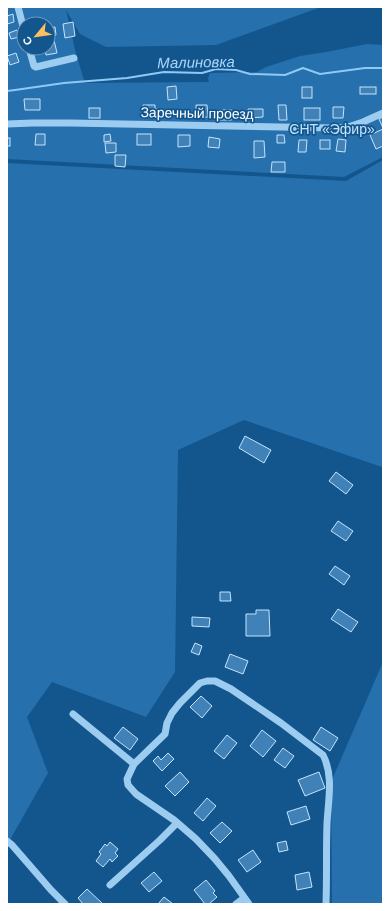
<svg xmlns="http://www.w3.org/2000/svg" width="390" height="911" font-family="Arial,sans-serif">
  <rect width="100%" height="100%" fill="#13568e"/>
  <!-- green -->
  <g fill="#2570ad" fill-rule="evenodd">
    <path d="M7,7H321L216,45L106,47L80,34L66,10L76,54L85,83L209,82L208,78L210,73L257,72L266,67L300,56L326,52L367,44L383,45V157L344,177L7,159ZM24,24H48V48H24Z"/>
    <polygon points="383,160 383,480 382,467 244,420 178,450 175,672 146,717 52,682 27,717 48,773 7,845 7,163 346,181"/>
    <polygon points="383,662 383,904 332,904 331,782"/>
  </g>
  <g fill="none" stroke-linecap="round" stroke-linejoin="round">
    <!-- stream -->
    <polyline stroke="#8fc9f4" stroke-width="2" points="7,91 15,90 64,83 127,78 164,72 202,73 216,69 236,70 250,74 285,75 303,68 320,74 365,68 383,68"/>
  </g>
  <!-- building -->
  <g fill="#4082b8" stroke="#c4e3fc">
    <polygon points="13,14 14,22 7,24 7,16"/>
    <polygon points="73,22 75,36 65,38 63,24"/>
    <polygon points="55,27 56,35 49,36 48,28"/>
    <polygon points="17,30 19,37 11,39 9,33"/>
    <polygon points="54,40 57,53 46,55 45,48 48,48 48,42"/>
    <polygon points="16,53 19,62 10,65 7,56"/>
    <polygon points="176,86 177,99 168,100 167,87"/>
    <rect x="302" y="87" width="10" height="11"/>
    <rect x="360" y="87" width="16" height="7"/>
    <polygon points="24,99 40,99 40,110 25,110"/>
    <polygon points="143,105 155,105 155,109 158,109 158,117 147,117 147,113 144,113"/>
    <polygon points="196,105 207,105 208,117 196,118"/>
    <polygon points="278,105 286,105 287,120 279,120"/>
    <polygon points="333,107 344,107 343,118 333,118"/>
    <rect x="89" y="108" width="11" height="10"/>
    <rect x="304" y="108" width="16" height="12"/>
    <polygon points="248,109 263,109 263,117 249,118"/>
    <rect x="218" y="110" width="13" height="10"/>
    <polygon points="383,117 383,128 379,119"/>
    <polygon points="383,129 383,146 376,149 370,135"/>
    <polygon points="36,134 45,134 45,145 35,145"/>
    <polygon points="110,134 111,141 104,142 104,135"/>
    <rect x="137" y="134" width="14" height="11"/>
    <polygon points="178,135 190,135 190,146 178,147"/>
    <polygon points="277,135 284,135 285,143 277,143"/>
    <polygon points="209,137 220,139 219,148 208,147"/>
    <rect x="7" y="138" width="3" height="8"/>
    <polygon points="338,139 346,140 345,152 336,151"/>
    <polygon points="299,140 307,140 306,152 298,152"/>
    <rect x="320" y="140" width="10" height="9"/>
    <polygon points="254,141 264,141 265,157 254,158"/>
    <polygon points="105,143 116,143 116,152 106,153"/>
    <polygon points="115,155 126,155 125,167 115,166"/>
    <polygon points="272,162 285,162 285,172 271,172"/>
    <polygon points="245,436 271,450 264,463 239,448"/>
    <polygon points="336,472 353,485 346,494 329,481"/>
    <polygon points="338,521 353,531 346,541 331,531"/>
    <polygon points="335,566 350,576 344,585 329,574"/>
    <polygon points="220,592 230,592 231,601 220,601"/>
    <polygon points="338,609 358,622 351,632 331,619"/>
    <polygon points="256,610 269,610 270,636 246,636 246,614 256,614"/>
    <polygon points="192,617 210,618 209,627 192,626"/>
    <polygon points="195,643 202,646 199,655 191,652"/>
    <polygon points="230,654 248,661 243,674 225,667"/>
    <polygon points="201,696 212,706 202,718 190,707"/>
    <polygon points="123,727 138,739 130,750 114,738"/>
    <polygon points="321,727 338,738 330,751 313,740"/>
    <polygon points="262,730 276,741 263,757 250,746"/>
    <polygon points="227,735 237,743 224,759 214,751"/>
    <polygon points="283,748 294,756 285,768 274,760"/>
    <polygon points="168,753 174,759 162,771 153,761 158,756 161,760"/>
    <polygon points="180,772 189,782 175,796 165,786"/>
    <polygon points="319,772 325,788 305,796 298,780"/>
    <polygon points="207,798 216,806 203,821 194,813"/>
    <polygon points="306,806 310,819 291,825 287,812"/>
    <polygon points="222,822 232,831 220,843 210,833"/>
    <polygon points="286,841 288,850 279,852 277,843"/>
    <polygon points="110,842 118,849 115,853 118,856 112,862 110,859 103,867 96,861 101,854 99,852 105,844 107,846"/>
    <polygon points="253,850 261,862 247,872 238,860"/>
    <polygon points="154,872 162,881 149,892 141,883"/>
    <polygon points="309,872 312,887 297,890 295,875"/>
    <polygon points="206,880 215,891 213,893 217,897 209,904 205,904 194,890"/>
    <polygon points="87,889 103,904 83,904 78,898"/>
    <polygon points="164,897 173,904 158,904"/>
  </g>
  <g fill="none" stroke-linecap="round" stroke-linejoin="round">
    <!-- minor -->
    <g stroke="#9dccf1" stroke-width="7">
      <polyline points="18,7 24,30"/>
      <polyline points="29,48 34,66 36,67 74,58"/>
      <polyline points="7,124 33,123 70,123 334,128 348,127 363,122 383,113"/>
      <polyline points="73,714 134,764"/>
      <polyline points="7,841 12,845 51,890 65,904"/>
      <polyline points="110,885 160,840 177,823"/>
      <polyline points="236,904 244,898"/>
      <path d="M249,904L229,876L215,859L196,839L174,820L136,794L128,785L127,779L134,764L165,734L167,723L172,713L180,703L200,683L207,681H215L231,689L281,723L323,755C334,776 328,801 327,824C326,851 327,877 326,904"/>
    </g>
  </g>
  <g text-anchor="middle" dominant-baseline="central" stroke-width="3.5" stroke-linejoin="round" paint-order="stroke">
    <!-- street labels -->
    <g font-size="14" fill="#fff" stroke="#13568e">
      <text transform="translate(197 113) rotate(1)">Заречный проезд</text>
    </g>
    <!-- park labels -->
    <g font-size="14" fill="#c4e3fc" stroke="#13568e">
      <text x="332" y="129">СНТ «Эфир»</text>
    </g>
    <!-- water labels -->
    <g font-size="15" font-style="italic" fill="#a9d5f8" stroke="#13568e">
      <text transform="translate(196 62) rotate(-1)">Малиновка</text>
    </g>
  </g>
  <!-- border -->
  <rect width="390" height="911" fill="none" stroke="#ffffff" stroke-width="16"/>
  <!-- north arrow -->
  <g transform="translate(36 36) rotate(241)"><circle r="19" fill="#13568e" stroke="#719abb"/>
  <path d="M0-3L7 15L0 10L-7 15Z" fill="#ffbf5d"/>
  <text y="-6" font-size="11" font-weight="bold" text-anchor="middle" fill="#ffffff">С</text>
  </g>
</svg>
